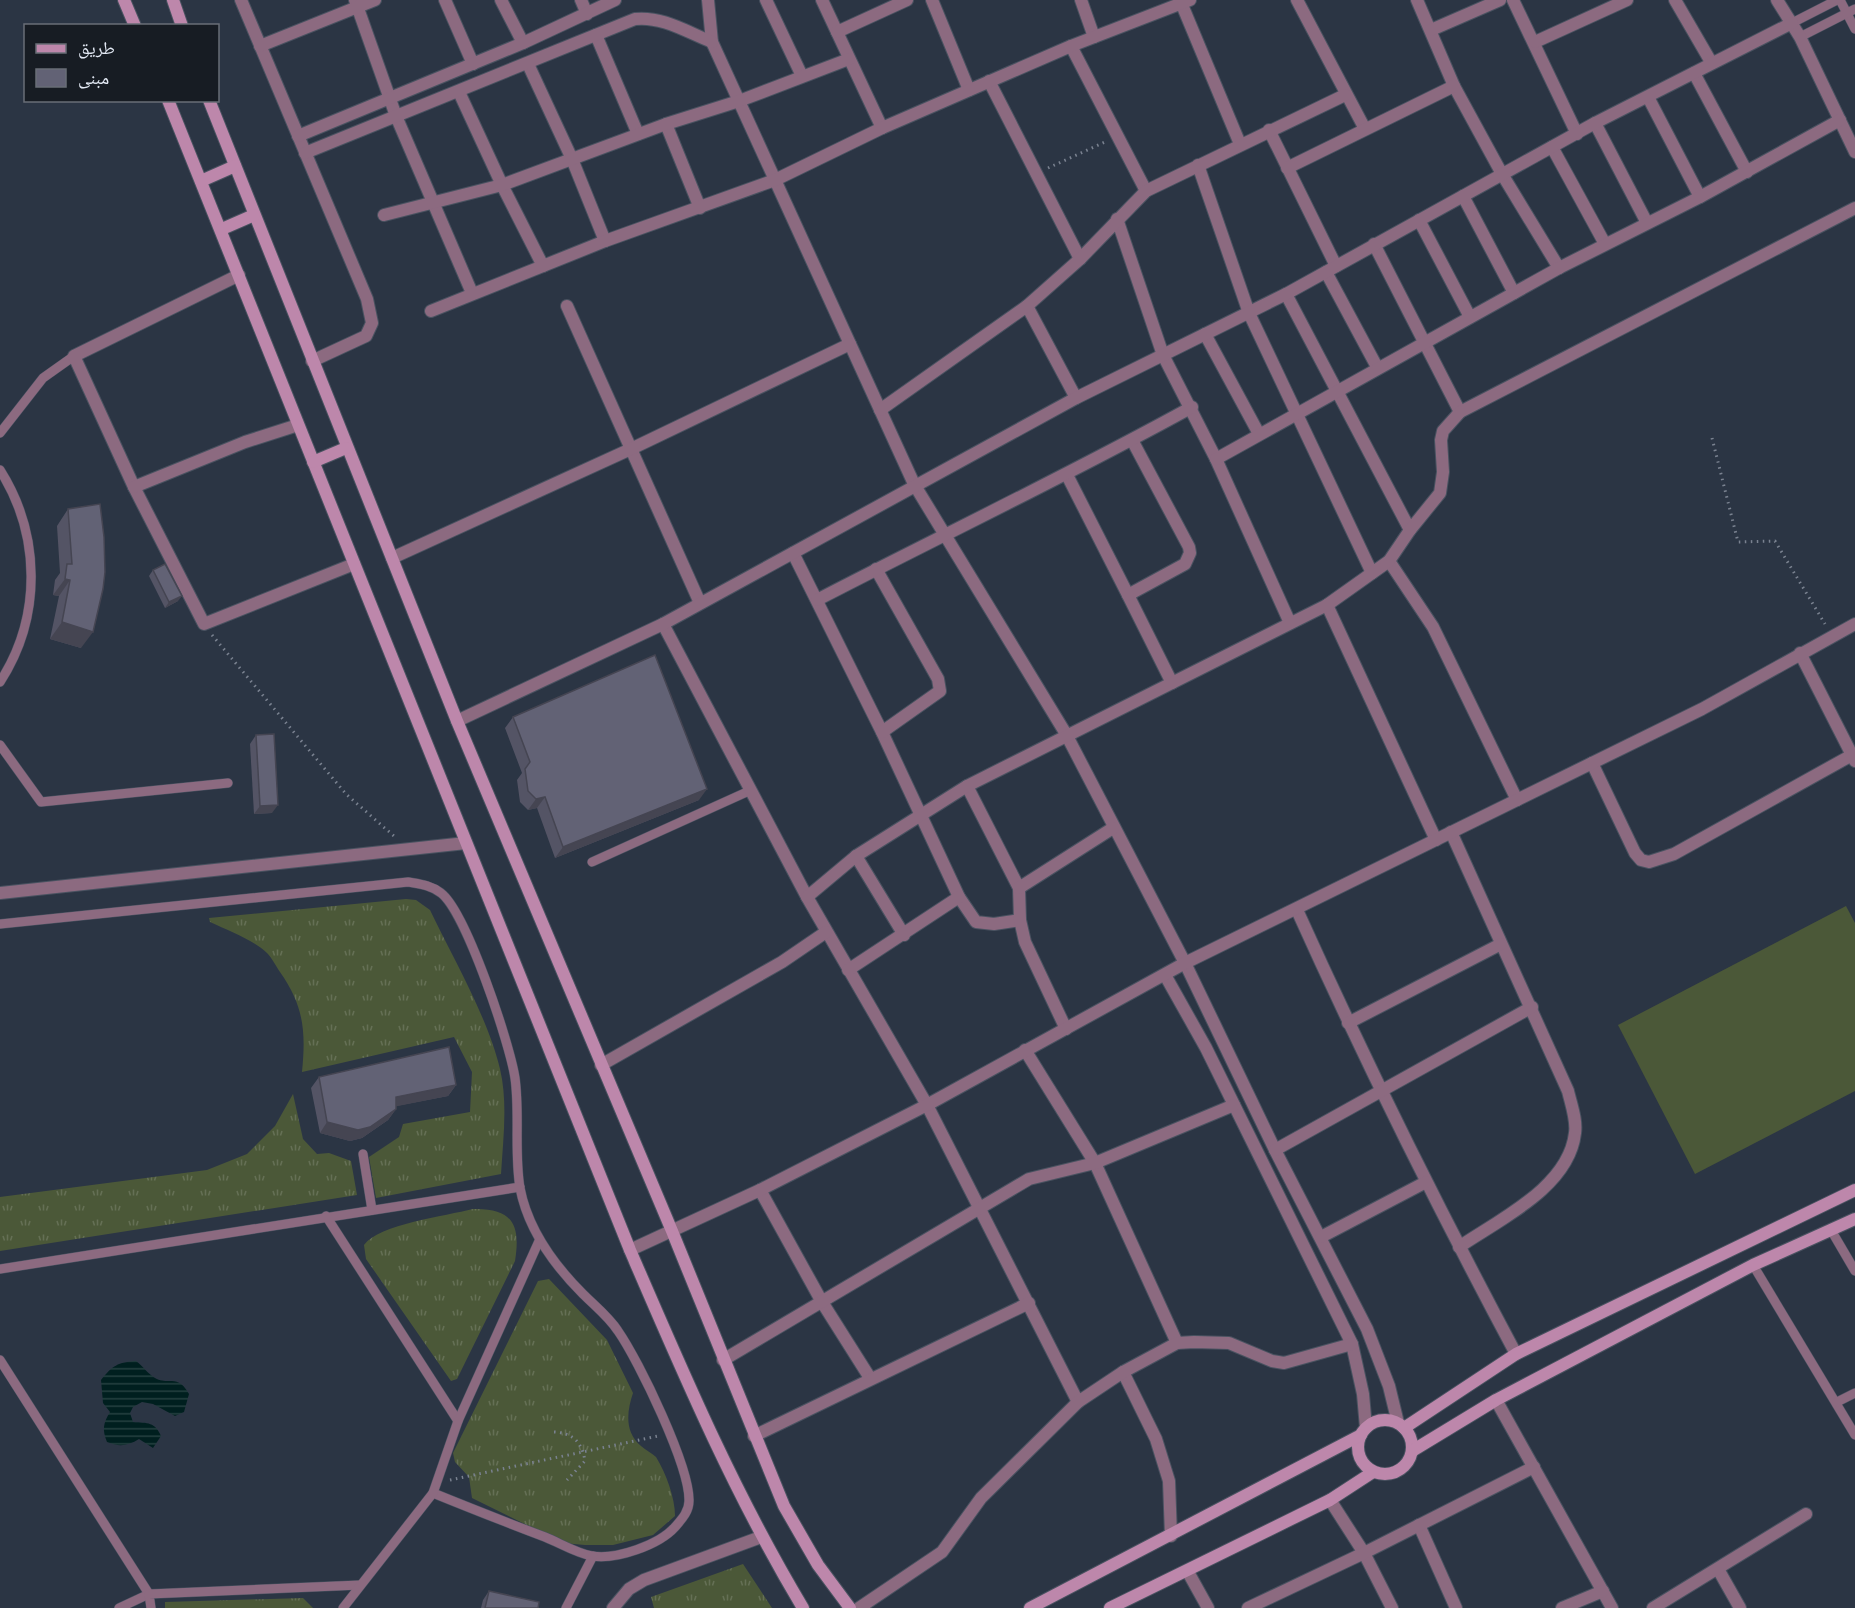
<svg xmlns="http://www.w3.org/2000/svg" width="1855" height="1608" font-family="'PT Sans','Noto Naskh Arabic',sans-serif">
  <defs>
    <pattern id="grass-tufts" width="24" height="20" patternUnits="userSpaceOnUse" patternTransform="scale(1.5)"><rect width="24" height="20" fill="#4b5838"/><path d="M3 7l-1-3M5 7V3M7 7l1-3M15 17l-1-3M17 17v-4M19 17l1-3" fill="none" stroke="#657055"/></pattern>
    <pattern id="water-rules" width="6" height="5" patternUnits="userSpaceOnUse" patternTransform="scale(1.5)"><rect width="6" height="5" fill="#001f1f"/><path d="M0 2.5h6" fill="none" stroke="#254040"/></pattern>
  </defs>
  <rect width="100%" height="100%" fill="#2b3544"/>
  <!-- grass -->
  <g fill="url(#grass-tufts)">
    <path d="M406,899L416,900L430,910C453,958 488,1018 500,1069C508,1103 503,1140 501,1174L376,1198L369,1157L399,1137L403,1124L470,1112L472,1072L454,1037L302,1072C306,1032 304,1006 280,972C276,966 272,958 267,953C252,939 229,931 210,922L209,918Z"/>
    <polygon points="293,1094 303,1139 317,1154 329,1153 351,1161 357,1195 0,1251 0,1197 207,1170 247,1154 275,1126"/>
    <path d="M473,1209C512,1208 521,1224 515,1261L457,1379L451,1381L366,1259L364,1245C379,1224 446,1216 473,1209Z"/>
    <path d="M549,1279L607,1340L633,1393C627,1411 624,1432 641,1446C645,1450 652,1453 656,1457C666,1473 675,1498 675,1516L653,1535L613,1545H585L563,1543L472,1498L469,1477L455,1462L453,1453L538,1281Z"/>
    <polygon points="743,1564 772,1608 654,1608 651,1597"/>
    <polygon points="303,1598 313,1608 165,1608 165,1602"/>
  </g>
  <!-- pitch -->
  <polygon fill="#4b5838" points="1846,906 1855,923 1855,1091 1695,1174 1618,1025"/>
  <!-- water -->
  <path fill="url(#water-rules)" d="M136,1361C143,1366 148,1374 155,1378C169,1386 177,1373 189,1394L184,1412L175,1416L153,1404L142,1402L133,1407L130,1413L133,1422C148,1423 155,1422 161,1436L153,1448L139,1439C128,1446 119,1447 107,1442C102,1430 103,1423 110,1412L103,1403L101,1380C112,1366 118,1362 136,1361Z"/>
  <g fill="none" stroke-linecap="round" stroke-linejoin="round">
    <!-- lane casing -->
    <g stroke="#495260" stroke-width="10">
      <g id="lane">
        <polyline points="1840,0 1855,29"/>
        <polyline points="1792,23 1837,0"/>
        <polyline points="1800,37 1855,9"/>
        <polyline points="0,433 43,378 74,356"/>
        <path d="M0,470C41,535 42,617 0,682"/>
        <polyline points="0,745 41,802 228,783"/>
        <polyline points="592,862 749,791"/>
        <path d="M0,924L408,882C419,884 431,885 441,893C466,912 510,1044 515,1078C520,1114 514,1152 520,1188C528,1230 554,1265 583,1294C595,1306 609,1317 618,1331C639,1361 690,1467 689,1501C689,1512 681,1520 675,1527C659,1545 616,1560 592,1556C576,1553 560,1543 545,1537C508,1523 470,1508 433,1493"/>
        <polyline points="363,1154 372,1210"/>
        <polyline points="326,1216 458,1421"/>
        <polyline points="1831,1230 1855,1271"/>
        <polyline points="1753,1265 1855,1435"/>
        <polyline points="0,1269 520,1187"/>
        <polyline points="0,1360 149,1594 119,1608"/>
        <polyline points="1837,1402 1855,1393"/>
        <polyline points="151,1608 149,1594 360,1585"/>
        <polyline points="343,1608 433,1493 458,1421 539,1241"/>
        <polyline points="566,1608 593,1556"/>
      </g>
    </g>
    <!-- street casing -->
    <g stroke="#495260" stroke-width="14">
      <g id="street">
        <polyline points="241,0 367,299 372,323 366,336 312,361"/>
        <polyline points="355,0 396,116 472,293"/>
        <polyline points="445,0 473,64"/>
        <polyline points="501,0 523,43"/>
        <polyline points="581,0 587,14"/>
        <polyline points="708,0 712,42 914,484 1066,734 1185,963 1275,1150 1367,1329 1389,1386 1398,1423"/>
        <polyline points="766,0 802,76"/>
        <polyline points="822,0 882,128"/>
        <polyline points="932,0 969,90"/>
        <polyline points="1081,0 1094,37"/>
        <polyline points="1180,0 1240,144"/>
        <polyline points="1297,0 1365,129"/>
        <polyline points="1417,0 1454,86 1502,174 1559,268"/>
        <polyline points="1513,0 1577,134"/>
        <polyline points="1675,0 1711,62"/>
        <polyline points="1777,0 1800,37 1855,152"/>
        <polyline points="1431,30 1500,0"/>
        <polyline points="837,32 907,0"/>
        <polyline points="596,35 638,134"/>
        <polyline points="1535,42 1627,0"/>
        <polyline points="260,46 375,0"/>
        <polyline points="1071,46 1146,191"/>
        <polyline points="528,64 572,159 605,241"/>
        <polyline points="1694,73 1747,172"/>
        <polyline points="989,81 1080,259"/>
        <polyline points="459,92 502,185 543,266"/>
        <polyline points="1648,97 1700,197"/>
        <polyline points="1595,123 1647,223"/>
        <polyline points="666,124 700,208"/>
        <polyline points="1269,130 1336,266"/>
        <polyline points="298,136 523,43 615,0"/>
        <polyline points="1552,147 1605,244"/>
        <path d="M305,153L635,19C662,16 687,32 712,42"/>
        <polyline points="1198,165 1249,313 1372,573"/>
        <polyline points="1287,168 1454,86"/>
        <polyline points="1463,196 1514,293"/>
        <polyline points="384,215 502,185 666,124 739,101 849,59"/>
        <polyline points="1117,219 1163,355 1216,459 1290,623"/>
        <polyline points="1419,220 1470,317"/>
        <polyline points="1374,244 1460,412"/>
        <polyline points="1326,272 1377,367"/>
        <polyline points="239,275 74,356 134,487 204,624 354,564"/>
        <polyline points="1286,294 1410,530"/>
        <polyline points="567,306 700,603"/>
        <polyline points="1027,306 1076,398"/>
        <polyline points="431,311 605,241 775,180 882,128 1071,46 1190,0"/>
        <polyline points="1205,334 1259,434"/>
        <polyline points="880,410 1027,306 1080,259 1146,191 1345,95"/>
        <polyline points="1132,440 1189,547 1190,553 1185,564 1128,595 1172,683"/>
        <polyline points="1216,459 1559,268 1700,197 1840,120"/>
        <polyline points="1067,475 1128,595"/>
        <polyline points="134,487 245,442 298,425"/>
        <polyline points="793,553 882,732 959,897 976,922 994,924 1020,920"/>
        <polyline points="392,558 633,448 850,344"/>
        <polyline points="1389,561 1433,627 1517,800"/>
        <polyline points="876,569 938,679 940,691 882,732"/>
        <path d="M817,600C942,535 1069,475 1192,407"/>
        <polyline points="1327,605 1436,840"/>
        <polyline points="663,624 807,897 927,1105 1078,1402"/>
        <polyline points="1800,653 1855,761"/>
        <polyline points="457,721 663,624 1076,398 1286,294 1595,123 1792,23"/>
        <polyline points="1592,763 1635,853 1641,860 1649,862 1674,854 1852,755"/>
        <polyline points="967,786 1019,888 1020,920 1025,942 1066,1029"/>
        <path d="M1451,832L1568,1091C1571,1104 1577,1120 1575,1133C1569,1187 1500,1219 1459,1247"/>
        <polyline points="856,856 904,935"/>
        <polyline points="1019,888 1113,828"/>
        <polyline points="0,893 466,843"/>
        <polyline points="807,897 856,856 967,786 1327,605 1389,561 1410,530 1440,493 1443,472 1441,440 1443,431 1460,412 1855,208"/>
        <path d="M1297,910C1365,1061 1438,1208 1516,1354"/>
        <polyline points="848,970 959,897"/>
        <polyline points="1165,975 1206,1048 1352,1344 1363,1394 1366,1428"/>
        <polyline points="1348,1023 1501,944"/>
        <polyline points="1025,1050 1095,1163 1177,1343"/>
        <polyline points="601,1065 782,962 826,932"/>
        <polyline points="1275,1150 1532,1007"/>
        <polyline points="760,1190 822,1302 870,1378"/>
        <polyline points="1321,1237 1426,1182"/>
        <polyline points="630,1250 760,1190 927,1105 1185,963 1702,709 1855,624"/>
        <polyline points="723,1360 1029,1179 1095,1163 1234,1105"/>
        <polyline points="1123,1372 1156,1439 1169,1481 1171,1536"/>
        <polyline points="1496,1400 1612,1608"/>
        <polyline points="754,1436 1029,1303"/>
        <polyline points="1330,1500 1364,1553 1392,1608"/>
        <polyline points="1419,1525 1456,1608"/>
        <polyline points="1718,1569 1740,1608"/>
        <polyline points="1188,1572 1208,1608"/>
        <polyline points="613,1608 629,1589 644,1580 761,1537"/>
        <polyline points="859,1608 942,1552 981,1498 1078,1402 1123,1372 1177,1343 1194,1342 1229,1343 1272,1361 1284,1363 1352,1344"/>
        <polyline points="1248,1608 1364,1553 1534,1467"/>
        <polyline points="1562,1608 1603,1591"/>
        <polyline points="1653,1608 1806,1514"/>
      </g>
    </g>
    <!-- secondary casing -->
    <g stroke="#495260" stroke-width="14">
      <g id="secondary">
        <polyline points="124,0 135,26"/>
        <polyline points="173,0 182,26"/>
        <path d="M168,100L630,1250C683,1373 734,1493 803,1608"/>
        <polyline points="209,100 457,721 672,1231 784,1506 818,1565 850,1608"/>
        <polyline points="201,181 235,166"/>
        <polyline points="222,229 254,215"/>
        <polyline points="313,462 346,448"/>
        <circle cx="1385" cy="1447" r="27"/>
        <polyline points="1404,1428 1516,1354 1855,1190"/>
        <polyline points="1412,1451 1496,1400 1753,1265 1855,1219"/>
        <polyline points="1030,1608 1361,1435"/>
        <polyline points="1110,1608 1330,1500 1373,1472"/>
      </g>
    </g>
    <!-- path -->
    <g stroke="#7a8290" stroke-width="3" stroke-dasharray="1.5 4.5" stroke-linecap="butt">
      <polyline points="1048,168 1105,142"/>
      <polyline points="1712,438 1738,542 1775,541 1825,624"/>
      <polyline points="212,635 346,794 395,837"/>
      <path d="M554,1432C573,1433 582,1442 585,1461L567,1480"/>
      <polyline points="450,1480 658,1436"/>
    </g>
    <!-- lane -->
    <use href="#lane" stroke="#8c6a80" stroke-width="9"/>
    <!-- street -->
    <use href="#street" stroke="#8c6a80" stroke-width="12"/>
    <!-- secondary -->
    <use href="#secondary" stroke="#bd87ab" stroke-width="12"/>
  </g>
  <!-- wall -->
  <g fill="#545465">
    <polygon points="68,509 81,648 50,639 59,596 53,595 55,580 60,573 57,526"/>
    <polygon points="153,570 178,601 165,608 149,576"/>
    <polygon points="513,717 699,800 555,858 537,808 528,810 520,802 517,780 522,773 505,728"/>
    <polygon points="256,735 272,813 254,814 250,744"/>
    <polygon points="319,1077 456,1085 448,1096 396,1106 396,1109 388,1120 362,1138 350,1141 320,1133 311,1088"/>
    <polygon points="489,1591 538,1608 481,1608 483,1600"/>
  </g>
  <!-- shaded-wall -->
  <g fill="#454552">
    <polygon points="65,579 70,580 59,596 53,595"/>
    <polygon points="182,596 178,601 165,608 169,602"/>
    <polygon points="62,622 93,632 81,648 50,639"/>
    <polygon points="707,789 699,800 555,858 563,847"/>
    <polygon points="545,797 537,808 528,810 536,799"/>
    <polygon points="278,805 272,813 254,814 260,806"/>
    <polygon points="456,1085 448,1096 388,1108 396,1097"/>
    <polygon points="396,1109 388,1120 362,1138 350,1141 320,1133 327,1122"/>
  </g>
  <!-- building -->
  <g fill="#626275" stroke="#454552" stroke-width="1.5">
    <polygon points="100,504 104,537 105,572 103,589 93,632 62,622 70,580 65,579 67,564 72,564 68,509"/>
    <polygon points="165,564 182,596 169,602 153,570"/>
    <polygon points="655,655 707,789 563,847 545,797 536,799 528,791 525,769 530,762 513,717"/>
    <polygon points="274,734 278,805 260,806 256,735"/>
    <polygon points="449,1047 456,1085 396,1097 396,1109 370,1127 358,1130 327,1122 319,1077"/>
    <polygon points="489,1591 539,1602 538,1608 485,1608"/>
  </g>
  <!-- legend -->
  <rect x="24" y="24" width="195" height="78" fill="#171c23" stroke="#696e77" stroke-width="1.5"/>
  <rect x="36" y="44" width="30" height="9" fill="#bd87ab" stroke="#696e77" stroke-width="1.5"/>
  <text x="78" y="54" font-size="18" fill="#e4eaf5">طريق</text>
  <rect x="36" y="69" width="30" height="18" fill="#626275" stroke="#696e77" stroke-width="1.5"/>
  <text x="78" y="84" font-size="18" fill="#e4eaf5">مبنى</text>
</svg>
